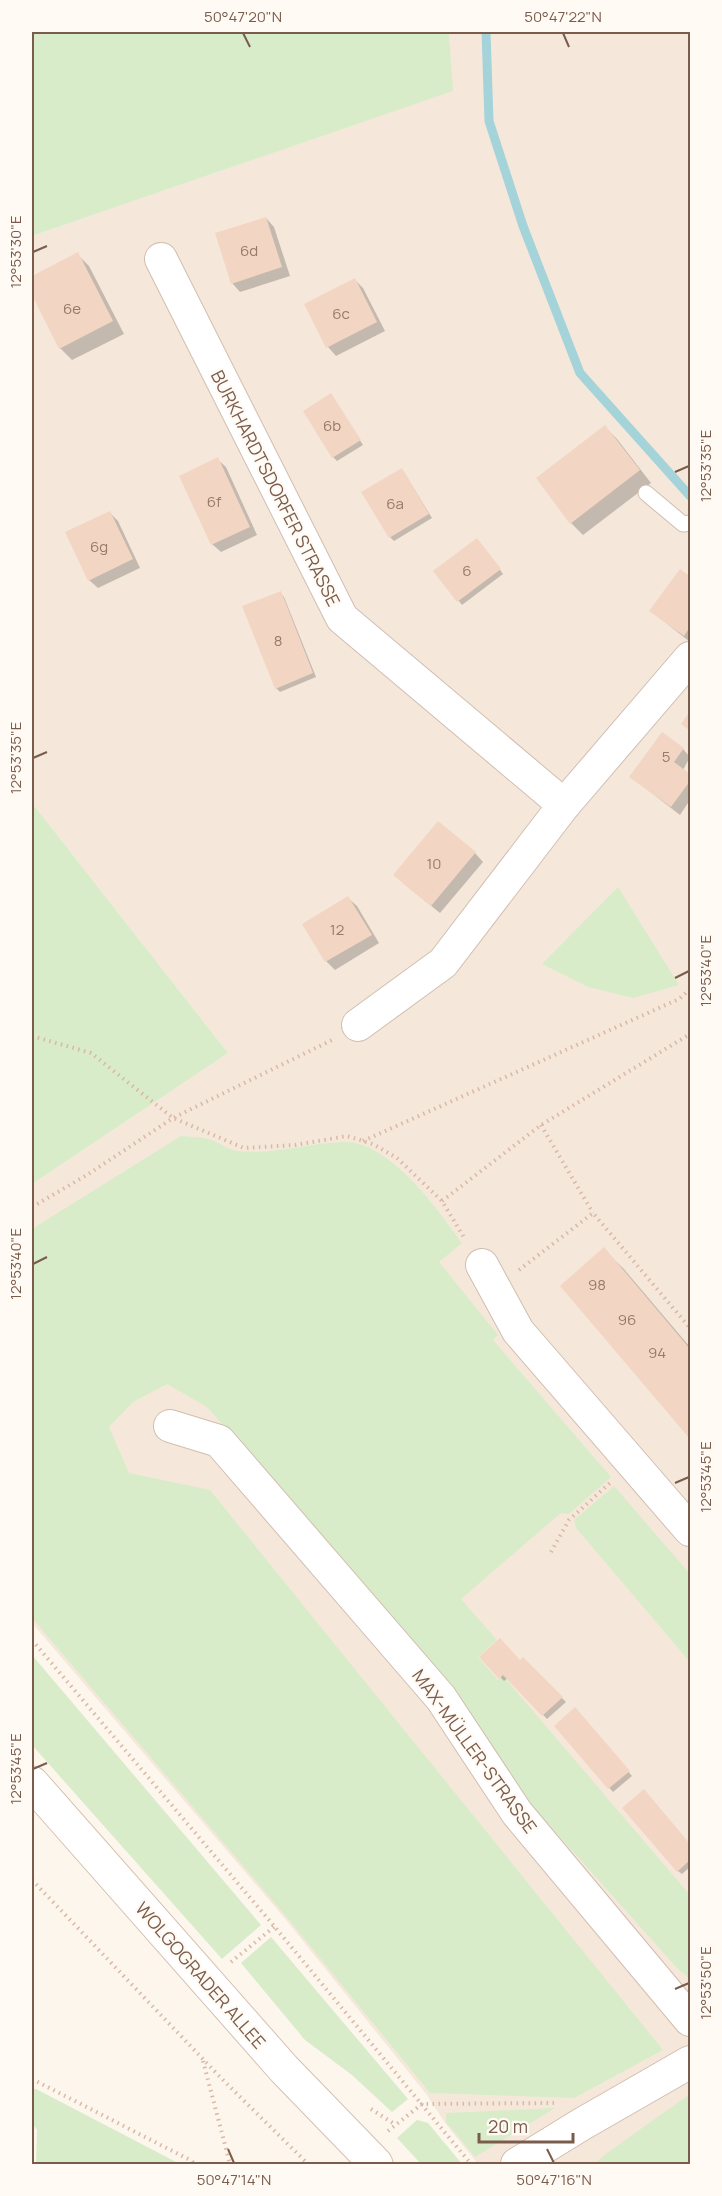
<svg xmlns="http://www.w3.org/2000/svg" width="722" height="2196" font-family="Manrope,sans-serif">
  <rect width="100%" height="100%" fill="#fdf6ec"/>
  <!-- residential -->
  <polygon fill="#f5e8da" points="449,32 690,32 690,2164 478,2164 445,2123 427,2095 282,1915 32,1623 32,1184 228,1053 32,803 32,236 452,91"/>
  <!-- green -->
  <g fill="#d8ecc9">
    <polygon points="32,32 449,32 453,91 32,236"/>
    <polygon points="32,803 228,1053 32,1184"/>
    <polygon points="618,887 679,985 633,998 588,987 542,964"/>
    <path d="M181,1136C190,1137 200,1137 208,1139C219,1142 228,1150 238,1151C274,1155 308,1143 343,1142C389,1140 438,1210 462,1243L439,1262L498,1335L493,1340L611,1477L569,1514L561,1513L461,1599L497,1640L478,1657L498,1680L503,1676L690,1895V1979L677,1968L525,1798L392,1617L207,1407L167,1384L133,1402L109,1427L129,1473L210,1490L663,2050L574,2098L430,2093L284,1914L32,1618V1229Z"/>
    <polygon points="614,1486 690,1574 690,1662 577,1529 574,1520"/>
    <polygon points="32,1655 261,1925 222,1959 32,1745"/>
    <polygon points="271,1937 408,2099 392,2112 352,2075 305,2040 241,1963"/>
    <polygon points="32,2089 36,2089 180,2164 36,2164 37,2130 32,2123"/>
    <polygon points="690,2094 690,2164 594,2164 607,2153"/>
    <polygon points="555,2108 475,2157 446,2122 446,2113"/>
    <polygon points="417,2120 428,2123 462,2164 421,2164 397,2138"/>
  </g>
  <!-- shadow -->
  <g fill="#0003">
    <polygon points="266,218 274,227 290,276 240,292 232,283"/>
    <polygon points="77,254 89,266 124,334 72,360 60,348 32,292 32,278"/>
    <polygon points="355,280 363,288 385,331 336,356 328,347 306,305"/>
    <polygon points="331,395 363,445 337,461 333,457"/>
    <polygon points="605,427 617,439 651,483 583,535 571,523 538,479"/>
    <polygon points="217,459 226,467 257,535 221,552 212,544"/>
    <polygon points="405,474 432,518 394,541 390,537"/>
    <polygon points="110,513 118,521 140,568 98,588 89,580"/>
    <polygon points="481,544 503,574 462,605 436,571"/>
    <polygon points="680,571 690,578 690,642 651,611"/>
    <polygon points="280,593 284,597 316,677 280,692 276,688"/>
    <polygon points="683,749 690,757 683,770 690,775 690,800 680,815 631,777"/>
    <polygon points="475,853 483,862 440,913 403,883"/>
    <polygon points="348,898 357,906 379,943 335,970 327,962 304,924"/>
    <polygon points="604,1250 623,1268 690,1347 690,1437 562,1286"/>
    <polygon points="481,1657 520,1661 522,1659 566,1702 547,1719 508,1678 504,1681"/>
    <polygon points="579,1713 632,1776 613,1792 556,1726"/>
    <polygon points="648,1795 690,1845 690,1867 682,1874 678,1871"/>
  </g>
  <g fill="none" stroke-linecap="round" stroke-linejoin="round">
    <!-- stream -->
    <polyline stroke="#a5d3da" stroke-width="9" points="486,32 489,121 523,226 580,373 690,496"/>
  </g>
  <!-- building -->
  <g fill="#f3d5c3">
    <polygon points="266,217 282,267 231,284 215,233"/>
    <polygon points="78,252 113,321 59,349 32,295 32,276"/>
    <polygon points="355,278 377,322 326,348 304,304"/>
    <polygon points="331,393 361,440 332,458 303,411"/>
    <polygon points="605,425 640,470 570,524 536,478"/>
    <polygon points="218,457 250,527 211,545 179,476"/>
    <polygon points="402,468 429,514 389,538 361,492"/>
    <polygon points="110,511 133,559 88,581 65,532"/>
    <polygon points="477,538 501,569 457,602 433,571"/>
    <polygon points="680,569 690,576 690,627 684,636 649,611"/>
    <polygon points="281,591 313,673 275,689 242,606"/>
    <polygon points="690,711 690,731 681,724"/>
    <polygon points="662,732 684,748 674,762 690,774 690,781 671,807 629,777"/>
    <polygon points="438,821 476,852 431,906 393,875"/>
    <polygon points="348,896 372,935 325,962 302,924"/>
    <polygon points="604,1247 690,1349 690,1439 560,1286"/>
    <polygon points="500,1638 520,1660 523,1657 563,1697 542,1716 503,1675 499,1679 479,1657"/>
    <polygon points="575,1707 630,1771 608,1789 554,1726"/>
    <polygon points="644,1789 690,1844 690,1860 677,1872 622,1808"/>
  </g>
  <g fill="none" stroke-linecap="round" stroke-linejoin="round">
    <!-- lane casing -->
    <g stroke="#d1beb0" stroke-width="17">
      <polyline id="lane" points="646,493 683,524 690,523"/>
    </g>
    <!-- street casing -->
    <g stroke="#d1beb0" stroke-width="34">
      <g id="street">
        <polyline points="161,259 342,618 564,805"/>
        <polyline points="358,1025 443,963 564,805 690,658"/>
        <polyline points="482,1265 518,1331 690,1530"/>
        <polyline points="170,1426 219,1441 441,1698 517,1813 690,2020"/>
        <polyline points="517,2164 582,2124 690,2062"/>
      </g>
    </g>
    <!-- secondary casing -->
    <g stroke="#d6c0b0" stroke-width="35">
      <polyline id="secondary" points="32,1783 284,2069 376,2164"/>
    </g>
    <!-- path -->
    <g stroke="#d9b8a5" stroke-width="4" stroke-dasharray="1.5 4.5" stroke-linecap="butt">
      <polyline points="32,1036 91,1053 173,1118 244,1148 295,1145 347,1136 373,1144 397,1158 442,1201 465,1239"/>
      <polyline points="541,1125 593,1213"/>
      <polyline points="363,1141 679,999 690,989"/>
      <polyline points="442,1201 541,1125 690,1034"/>
      <polyline points="32,1207 87,1175 173,1118 332,1040"/>
      <polyline points="519,1270 593,1213 690,1328"/>
      <polyline points="551,1552 569,1520 610,1483"/>
      <polyline points="32,1640 274,1926 471,2164"/>
      <polyline points="32,1880 222,2079 308,2164"/>
      <polyline points="231,1962 274,1927"/>
      <polyline points="203,2061 230,2164"/>
      <polyline points="32,2079 192,2161 194,2164"/>
      <polyline points="371,2109 396,2125"/>
      <polyline points="388,2131 422,2104 554,2103"/>
    </g>
    <!-- lane -->
    <use href="#lane" stroke="#fff" stroke-width="15"/>
    <!-- street -->
    <use href="#street" stroke="#fff" stroke-width="32"/>
    <!-- secondary -->
    <use href="#secondary" stroke="#fff" stroke-width="33"/>
  </g>
  <!-- ticks -->
  <path fill="none" stroke="#7a5c4d" stroke-width="2" d="M243,33L250,47M563,33L569,47M33,252L47,246M675,472L689,466M33,758L47,752M675,978L689,971M33,1264L47,1257M675,1483L689,1477M33,1769L47,1763M675,1989L689,1983M228,2149L234,2163M547,2149L554,2163"/>
  <g text-anchor="middle" dominant-baseline="central" stroke-width="4.5" stroke-linejoin="round" paint-order="stroke">
    <!-- number labels -->
    <g font-size="15" fill="#987a6a">
      <text x="249" y="250">6d</text>
      <text x="72" y="308">6e</text>
      <text x="341" y="313">6c</text>
      <text x="332" y="425">6b</text>
      <text x="214" y="501">6f</text>
      <text x="395" y="503">6a</text>
      <text x="99" y="546">6g</text>
      <text x="467" y="570">6</text>
      <text x="278" y="640">8</text>
      <text x="666" y="756">5</text>
      <text x="434" y="863">10</text>
      <text x="337" y="929">12</text>
      <text x="597" y="1284">98</text>
      <text x="627" y="1319">96</text>
      <text x="657" y="1352">94</text>
    </g>
    <!-- street labels -->
    <g font-size="18" fill="#7a5c4d" stroke="#fffaf3">
      <text transform="translate(276 488) rotate(63)">BURKHARDTSDORFER STRASSE</text>
      <text transform="translate(475 1751) rotate(54)">MAX-MÜLLER-STRASSE</text>
      <text transform="translate(201 1975) rotate(49)">WOLGOGRADER ALLEE</text>
    </g>
  </g>
  <!-- border -->
  <rect width="722" height="2196" fill="none" stroke="#fffaf3" stroke-width="66"/>
  <!-- scale -->
  <path d="M479 2133v9h94v-9" fill="none" stroke="#7a5c4d" stroke-width="3"/>
  <text x="488" y="2133" font-size="18" fill="#7a5c4d" stroke="#fffaf3" stroke-width="4.5" paint-order="stroke">20 m</text>
  <rect x="33" y="33" width="656" height="2130" fill="none" stroke="#7a5c4d" stroke-width="2"/>
  <g font-size="15" text-anchor="middle" fill="#7a5c4d">
    <text x="243" y="22">50°47'20"N</text>
    <text x="563" y="22">50°47'22"N</text>
    <text transform="translate(16 252) rotate(-90)" y="5">12°53'30"E</text>
    <text transform="translate(706 466) rotate(-90)" y="5">12°53'35"E</text>
    <text transform="translate(16 758) rotate(-90)" y="5">12°53'35"E</text>
    <text transform="translate(706 971) rotate(-90)" y="5">12°53'40"E</text>
    <text transform="translate(16 1264) rotate(-90)" y="5">12°53'40"E</text>
    <text transform="translate(706 1477) rotate(-90)" y="5">12°53'45"E</text>
    <text transform="translate(16 1769) rotate(-90)" y="5">12°53'45"E</text>
    <text transform="translate(706 1983) rotate(-90)" y="5">12°53'50"E</text>
    <text x="234" y="2185">50°47'14"N</text>
    <text x="554" y="2185">50°47'16"N</text>
  </g>
</svg>
